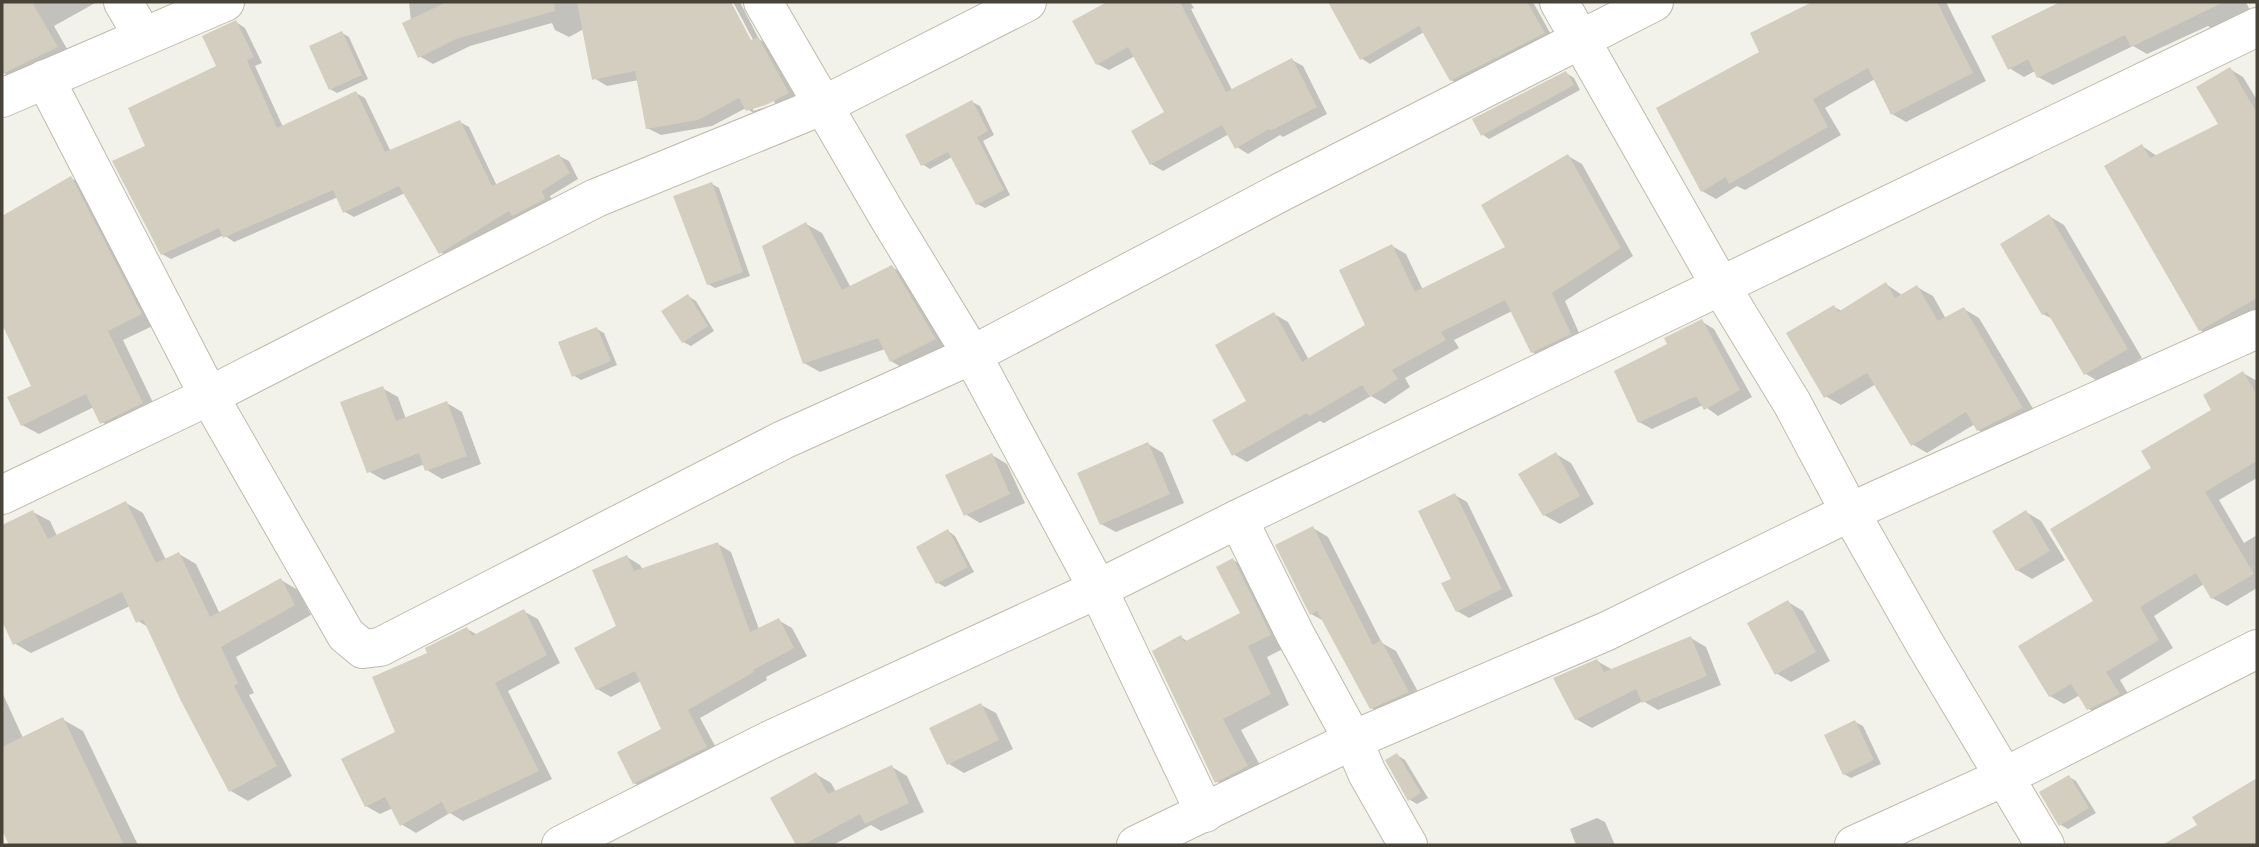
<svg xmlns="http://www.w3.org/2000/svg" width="2259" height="847" font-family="Cabin,sans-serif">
  <rect width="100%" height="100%" fill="#f3f2ea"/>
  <!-- shadow -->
  <g fill="#0003" fill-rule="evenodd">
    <polygon points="2,2 97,2 54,26 71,56 17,81 2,72"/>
    <path d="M409,2H729L754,49L757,47L733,2H740L759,39L771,47L802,101L761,118L746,108L712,126L661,135L647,128L639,80L607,86L594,78L584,29L569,37L555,30L552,23L470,46L433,64L419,56L411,21ZM774,101L775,104L753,111V107Z"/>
    <polygon points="1112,2 1190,2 1194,8 1191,9 1232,90 1292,60 1303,66 1327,114 1283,137 1280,135 1248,154 1237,147 1229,134 1163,171 1151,164 1166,113 1135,56 1109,70 1097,64 1074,22"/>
    <polygon points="1330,2 1533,2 1553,38 1460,85 1451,80 1424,32 1370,64 1361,58"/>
    <polygon points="1816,2 1946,2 1986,81 1906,122 1892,114 1875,79 1825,108 1841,135 1745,190 1737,186 1716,199 1702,191 1761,53 1752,34"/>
    <polygon points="2064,2 2246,2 2254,19 2222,34 2208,26 2147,54 2133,46 2053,85 2038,77 2035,71 2024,77 2009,68 1993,36"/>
    <polygon points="236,22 245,28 262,63 255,66 283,127 356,93 365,98 391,152 460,122 469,127 497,186 559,156 569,161 578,179 550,196 554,205 522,221 516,217 450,258 440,252 405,193 354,217 345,212 338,197 234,242 224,235 171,259 162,254 148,147 218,67"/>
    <polygon points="342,33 349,37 368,79 337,93 330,89"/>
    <polygon points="2230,69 2243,77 2257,100 2257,313 2214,338 2200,330 2142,146 2157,156 2221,125"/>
    <polygon points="1566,73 1574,78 1580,90 1489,139 1482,134"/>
    <polygon points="972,102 980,106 994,135 983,141 1010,195 985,208 977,204 952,157 930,169 922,164"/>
    <polygon points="1568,156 1582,164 1633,256 1565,301 1583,342 1546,360 1532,352 1512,311 1454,340 1459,348 1405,378 1410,387 1385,404 1371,396 1324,423 1320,421 1247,462 1233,454 1274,314 1288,322 1309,360 1367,325 1392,246 1406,254 1423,290 1507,247"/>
    <polygon points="71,178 87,188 157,324 123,340 158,413 118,432 102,422 94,407 39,434 22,425 34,387 2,320 2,224 34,205"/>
    <polygon points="712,184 719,188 750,276 715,288 708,284"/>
    <polygon points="2049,216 2064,225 2142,358 2101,383 2086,374 2054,320 2043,314"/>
    <polygon points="806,224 822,233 851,288 892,267 907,276 950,348 906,370 891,361 885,349 820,372 804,363"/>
    <polygon points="1886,284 1902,295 1917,287 1933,296 1946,319 1964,309 1979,318 2038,417 1993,439 1978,430 1975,424 1927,453 1912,444 1876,384 1841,405 1825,396 1834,307 1842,311"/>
    <polygon points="688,296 696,301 714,331 691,346 683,342"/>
    <polygon points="1701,321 1714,329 1752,397 1718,416 1703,405 1652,429 1639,422 1670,345"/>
    <polygon points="597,329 604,333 617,365 581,380 573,375"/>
    <polygon points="2243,373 2257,381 2257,478 2219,500 2244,543 2257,535 2257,588 2227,606 2212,598 2204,584 2154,616 2173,648 2120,680 2133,702 2103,717 2089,709 2080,695 2064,704 2050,696 2095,601 2153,469 2213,410"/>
    <polygon points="382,388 398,397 406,419 447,403 462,412 481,464 442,479 427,470 425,464 384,480 368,471"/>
    <polygon points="1148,444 1163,453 1184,503 1116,532 1101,524"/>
    <polygon points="1556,454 1571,463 1594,504 1560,524 1544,515"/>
    <polygon points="992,455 1007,464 1025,503 980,523 965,514"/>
    <polygon points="1455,495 1467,502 1513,596 1469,618 1457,611 1453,579"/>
    <polygon points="126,503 143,513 166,560 179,554 196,564 220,614 281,580 298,590 311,615 236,657 254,693 249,695 292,776 248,801 231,791 148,627 138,621 130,606 31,653 14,643 2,617 2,527 33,512 50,521 57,536"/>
    <polygon points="2026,512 2041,521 2065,560 2032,579 2017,570"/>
    <polygon points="1313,528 1328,537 1382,643 1396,651 1423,701 1387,717 1371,708 1324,621 1311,614"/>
    <polygon points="948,531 955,536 974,572 945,587 938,583"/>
    <polygon points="718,544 731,552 759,629 778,620 792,628 807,656 766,677 767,680 700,718 720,755 648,791 634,783 664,730 641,681 611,697 597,689 618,627 627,557 640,565 643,570"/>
    <polygon points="1233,560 1252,571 1289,646 1267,657 1289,705 1241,730 1267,778 1236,793 1216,781 1181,637 1188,642 1242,613"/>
    <polygon points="1788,602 1803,611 1830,661 1791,682 1776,673"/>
    <polygon points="523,611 538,619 560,663 508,691 552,779 463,821 450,813 416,833 401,824 393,808 380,814 366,806 430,654 467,629 478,635"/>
    <polygon points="1691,638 1706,647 1721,685 1658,710 1643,701 1592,728 1576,719 1597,661 1613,670"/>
    <polygon points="2,692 23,738 62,719 83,731 138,845 11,845 2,825"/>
    <polygon points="981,705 996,713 1013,749 964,773 949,764"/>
    <polygon points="1855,722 1863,726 1881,764 1851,778 1844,774"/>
    <polygon points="1397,755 1405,760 1428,798 1417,804 1410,800"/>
    <polygon points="892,767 907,776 924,812 881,831 871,825 833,845 798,845 772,798 816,774 831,783 836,792"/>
    <polygon points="2069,777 2076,781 2096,813 2068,829 2061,825 2041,793"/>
    <polygon points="2250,784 2257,789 2257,845 2211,845 2195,818"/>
    <polygon points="1597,818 1605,822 1615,845 1576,845 1570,829"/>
  </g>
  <!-- building -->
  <g fill="#d4cec0">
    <polygon points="2,2 32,2 58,47 2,74"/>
    <polygon points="447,2 554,2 555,11 456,39 418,58 402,23"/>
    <polygon points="577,2 731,2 751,40 758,37 789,93 766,105 746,111 739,98 698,120 646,129 635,71 592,80"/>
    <polygon points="1107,2 1180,2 1226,92 1292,58 1317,107 1270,131 1269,129 1235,149 1222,125 1150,165 1131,131 1164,112 1128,47 1096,65 1072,21"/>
    <polygon points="1328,2 1527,2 1545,33 1450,81 1419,26 1360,60"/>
    <polygon points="1812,2 1937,2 1973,73 1891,115 1868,68 1813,99 1828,127 1729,184 1726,177 1701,192 1656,108 1759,52 1750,33"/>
    <polygon points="2060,2 2224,2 2131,47 2125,35 2037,78 2028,59 2008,70 1991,36"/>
    <polygon points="236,20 254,57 247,60 277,128 356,91 385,152 460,120 492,186 559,154 570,173 542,191 545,199 512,216 509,211 439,254 399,186 343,213 333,190 223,238 219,228 161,255 112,161 145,146 128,108 216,66 202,36"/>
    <polygon points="342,31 362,75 329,90 309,46"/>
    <polygon points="2230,67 2257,113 2257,298 2199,331 2104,166 2142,144 2150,158 2218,124 2196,87"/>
    <polygon points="1566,71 1574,85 1481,136 1472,119"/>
    <polygon points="972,100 988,131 977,137 1004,190 976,205 948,152 921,166 905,135"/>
    <polygon points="1568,154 1621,248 1552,293 1571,334 1531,353 1505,300 1441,332 1446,340 1392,370 1398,379 1370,397 1362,385 1309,416 1307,413 1232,456 1212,420 1246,401 1215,345 1274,312 1302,362 1365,325 1339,270 1392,244 1415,292 1505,247 1481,205"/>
    <polygon points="71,176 142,314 108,331 143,403 100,424 86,394 21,426 7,397 31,386 2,324 2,216"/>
    <polygon points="712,182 743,272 707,285 673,196"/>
    <polygon points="2049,214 2128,349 2084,375 2047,312 2042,315 2000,244"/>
    <polygon points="806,222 842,290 892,265 936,339 890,362 878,338 803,364 762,246"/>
    <polygon points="1886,282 1895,298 1917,285 1938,321 1964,307 2023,408 1977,431 1966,412 1911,446 1867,373 1824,398 1786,333 1834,305 1838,312"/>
    <polygon points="688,294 708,326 682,343 661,311"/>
    <polygon points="1702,319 1740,390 1704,410 1696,396 1638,423 1614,371 1667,344 1664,338"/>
    <polygon points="597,327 611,361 572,377 558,342"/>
    <polygon points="2243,371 2257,395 2257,461 2205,492 2254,574 2211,599 2196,573 2140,607 2159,640 2106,672 2120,694 2087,710 2071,684 2049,697 2018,646 2093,601 2050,529 2151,468 2141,451 2211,410 2203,395"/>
    <polygon points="383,386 396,421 447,401 467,456 425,471 419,453 367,473 340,402"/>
    <polygon points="1148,442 1170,494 1100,525 1077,473"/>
    <polygon points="1556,452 1580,496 1543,516 1518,474"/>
    <polygon points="992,453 1010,494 964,516 945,475"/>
    <polygon points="1455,493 1502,589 1456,612 1441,583 1451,579 1418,511"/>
    <polygon points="126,501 156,563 179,552 210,617 281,578 295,605 221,647 238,683 234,686 277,766 229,792 181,701 143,619 136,623 122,592 13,645 2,621 2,525 33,510 48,539"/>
    <polygon points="2026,510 2050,551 2016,571 1992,531"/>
    <polygon points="1313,526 1373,645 1381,640 1409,692 1370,709 1317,611 1310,615 1275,545"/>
    <polygon points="948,529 968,567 936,584 916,547"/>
    <polygon points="718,542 750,632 779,618 794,648 753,670 754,672 688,710 707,747 633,784 617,752 661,729 635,671 596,690 574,648 616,626 592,570 627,555 634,571"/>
    <polygon points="1233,558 1271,635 1248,646 1271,694 1223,719 1248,766 1215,783 1152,651 1181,635 1184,642 1240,613 1216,567"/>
    <polygon points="1788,600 1816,652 1775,675 1747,623"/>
    <polygon points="524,609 547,655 495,683 539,771 448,814 442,802 400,826 385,797 365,807 341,759 395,732 372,677 427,653 425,648 467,627 472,636"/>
    <polygon points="1691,636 1707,676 1642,703 1636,689 1575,720 1553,678 1597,659 1604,672"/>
    <polygon points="981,703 999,740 947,765 929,728"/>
    <polygon points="63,717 124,845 9,845 2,830 2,747"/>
    <polygon points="1855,720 1874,760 1843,775 1824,735"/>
    <polygon points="1397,753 1421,793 1408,801 1385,760"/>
    <polygon points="892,765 909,803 865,824 860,814 803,845 796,845 770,798 816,772 828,794"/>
    <polygon points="2069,775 2089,808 2059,826 2039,792"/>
    <polygon points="2257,778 2257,845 2162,845 2197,825 2192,817"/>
  </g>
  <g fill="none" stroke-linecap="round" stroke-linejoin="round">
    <!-- minor casing -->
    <g stroke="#bebaad" stroke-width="40">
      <g id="minor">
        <polyline points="123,2 143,36"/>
        <polyline points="763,2 887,215 972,355 1098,589 1205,813"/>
        <polyline points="1559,2 1720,285 1792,403 1850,512 1925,644 2045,845"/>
        <polyline points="45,79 209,396 346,635 363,649 380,647 783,440 972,355 1283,191 1654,2"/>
        <polyline points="2,98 225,2"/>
        <polyline points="2,495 209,396 596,198 824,105 1027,2"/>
        <polyline points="1238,519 1295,634 1353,740 1367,773 1408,845"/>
        <polyline points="561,845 770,740 1098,589 1238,519 2257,27"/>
        <polyline points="1136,845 1353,740 1607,631 1850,512 2257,329"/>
        <polyline points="1854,845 2004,777 2257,649"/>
      </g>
    </g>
    <!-- minor -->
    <use href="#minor" stroke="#fff" stroke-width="38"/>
  </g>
  <!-- border -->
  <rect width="2259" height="847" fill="none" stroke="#474338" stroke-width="7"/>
</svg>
